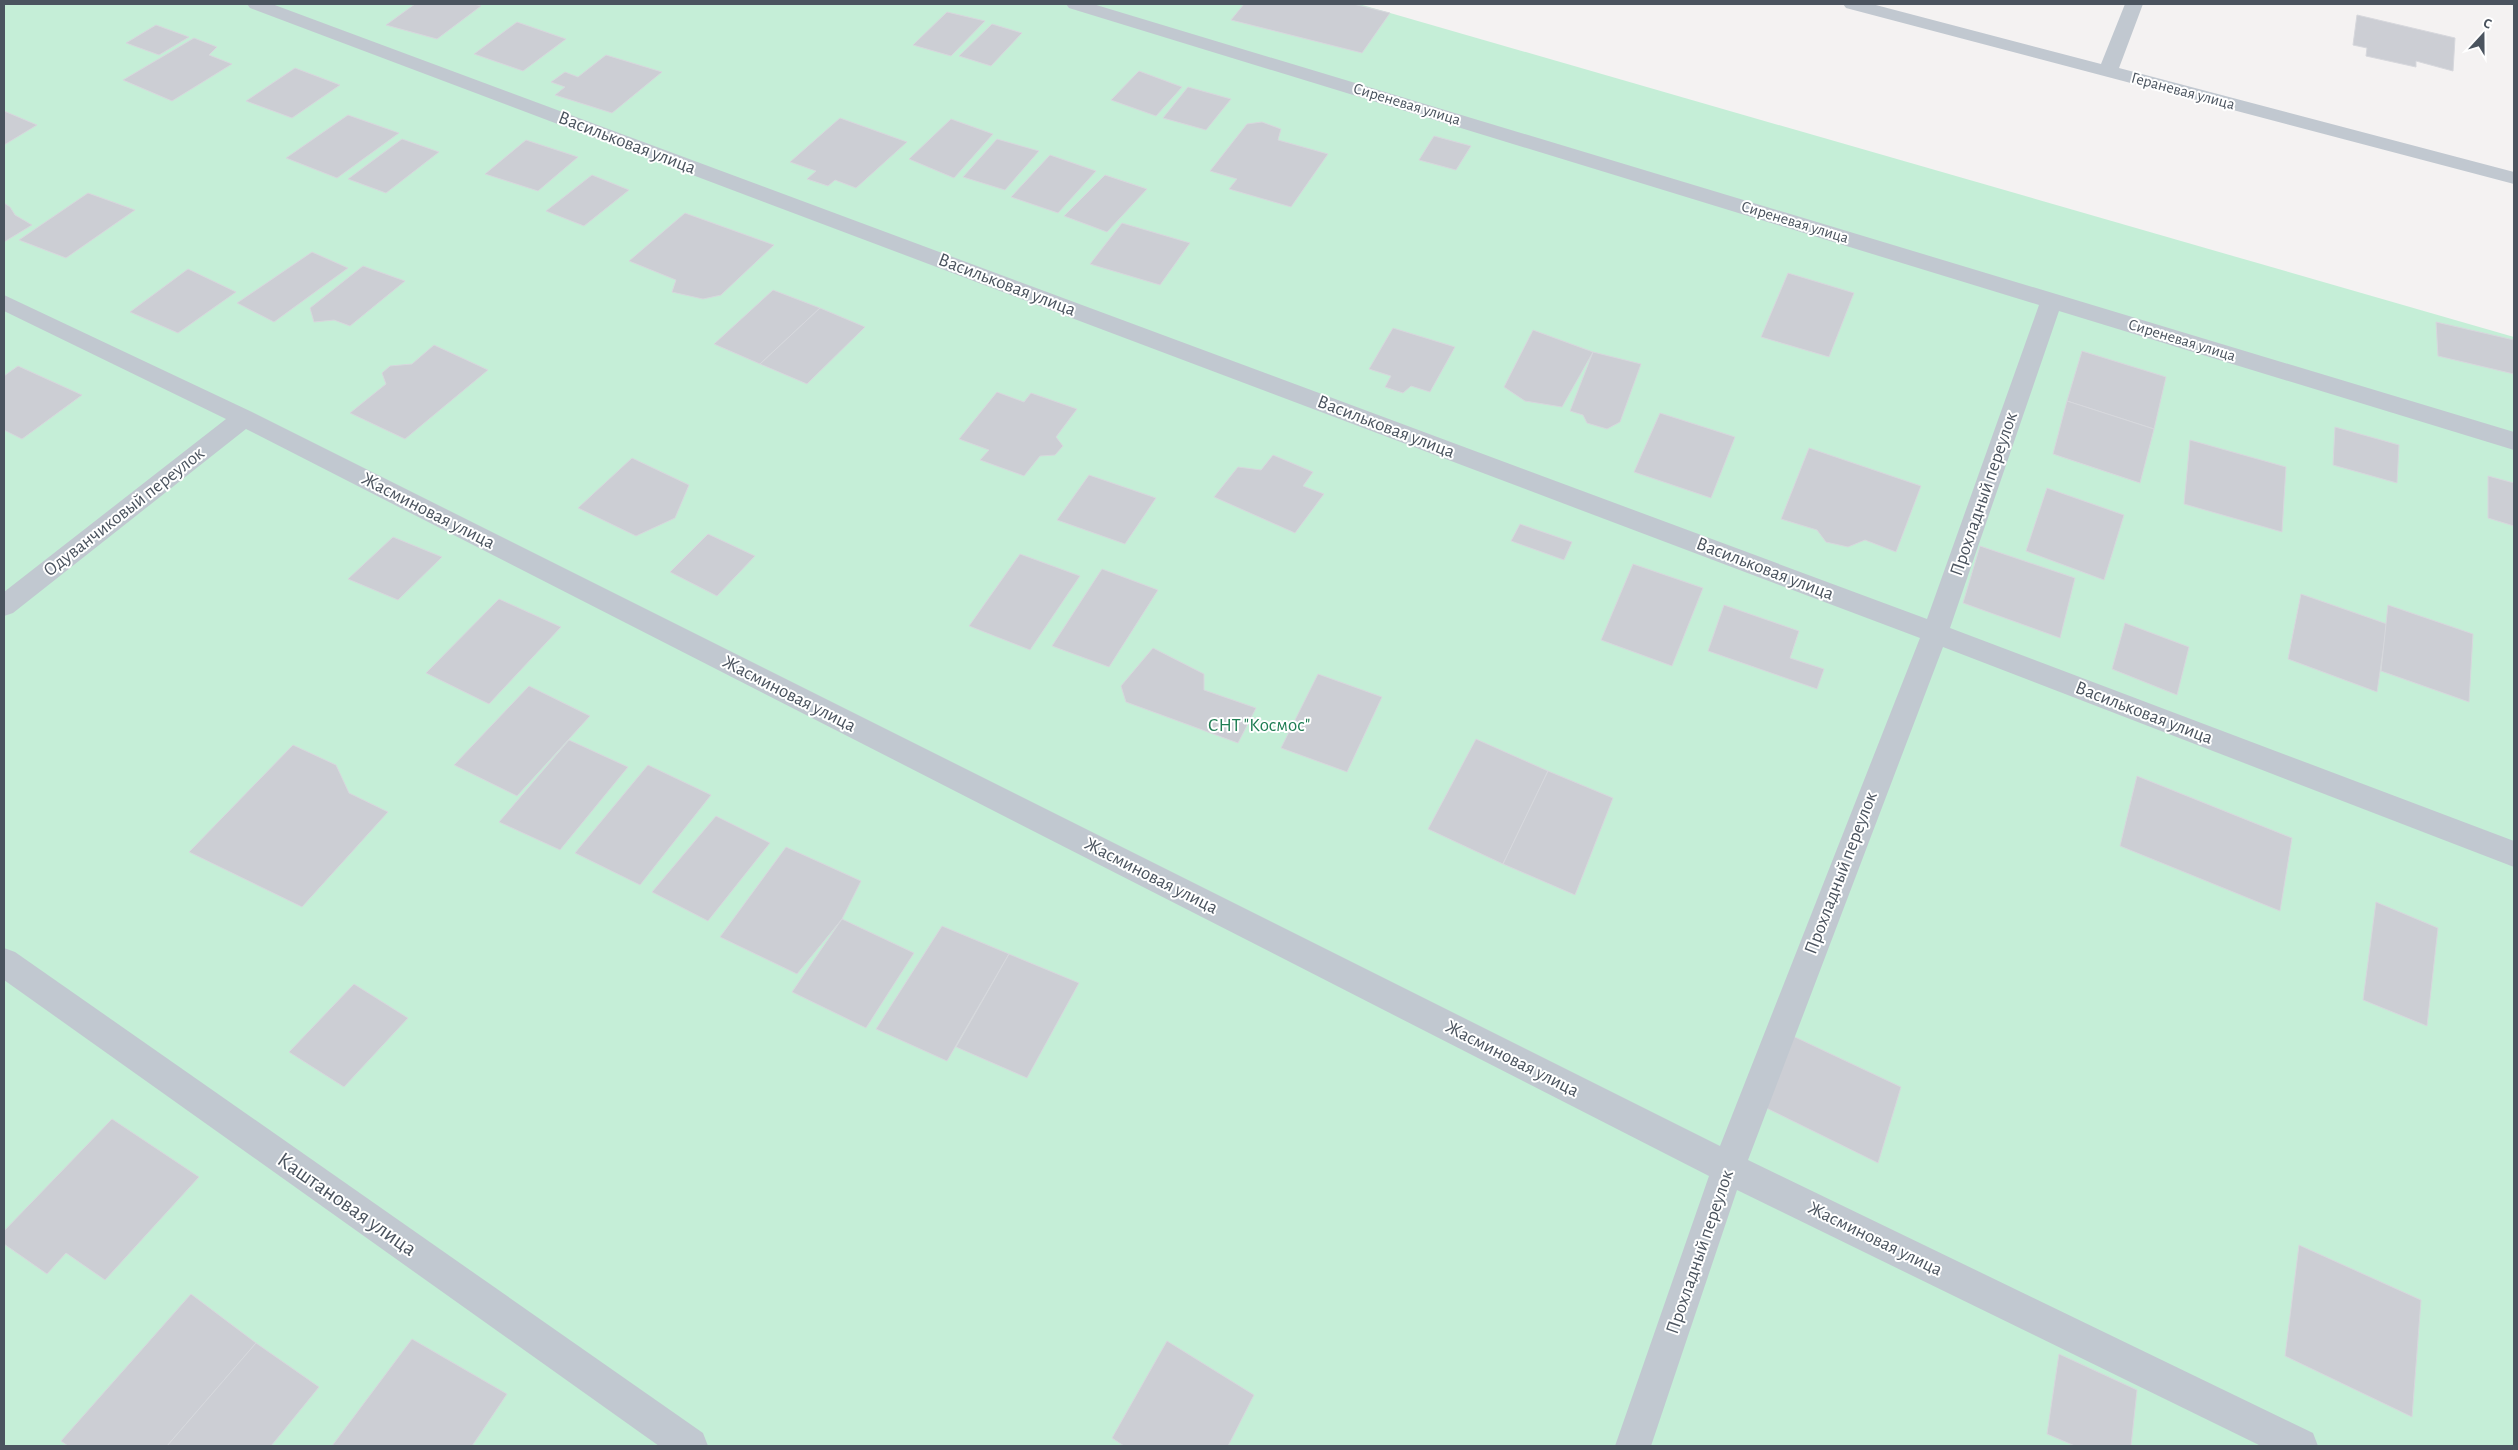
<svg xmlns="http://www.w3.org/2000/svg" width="2518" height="1450" font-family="'Alegreya Sans',sans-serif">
  <rect width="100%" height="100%" fill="#f4f2f2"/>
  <!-- green -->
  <polygon fill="#c5eed7" points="4,4 1359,4 2514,337 2514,1446 4,1446"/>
  <!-- building -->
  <g fill="#ccced4" stroke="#d7d8dd">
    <polygon points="415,4 474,4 481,6 437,39 386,25"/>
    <polygon points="1244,4 1353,4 1390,13 1362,53 1231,20"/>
    <polygon points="947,12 985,21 951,56 913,45"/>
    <polygon points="2357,15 2455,38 2453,71 2416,61 2416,67 2366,56 2367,48 2353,45"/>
    <polygon points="517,22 566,39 523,71 474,54"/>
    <polygon points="992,24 1022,33 991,66 959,56"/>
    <polygon points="156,25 189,37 159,55 126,43"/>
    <polygon points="194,38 217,47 209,55 232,64 172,101 123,80"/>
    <polygon points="606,55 662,72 612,113 555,95 565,87 551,82 565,72 578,77"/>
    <polygon points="295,68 340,85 292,118 246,101"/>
    <polygon points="1139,71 1182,87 1156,116 1111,100"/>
    <polygon points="1188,87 1231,99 1206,130 1163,118"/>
    <polygon points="4,111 37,125 4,145"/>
    <polygon points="348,115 399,133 337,178 286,158"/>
    <polygon points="840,118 907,142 856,188 835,180 828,186 807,179 816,171 790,162"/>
    <polygon points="951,119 993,134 954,178 909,159"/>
    <polygon points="1262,122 1281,129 1278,140 1328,154 1291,207 1229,189 1237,179 1210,171 1247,124"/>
    <polygon points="1434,136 1471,146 1456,170 1419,160"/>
    <polygon points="402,139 439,152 386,193 348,179"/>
    <polygon points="997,139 1039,151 1005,190 963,177"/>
    <polygon points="526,140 578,157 538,191 485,174"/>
    <polygon points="1050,155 1096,171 1058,213 1011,197"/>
    <polygon points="592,175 629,190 584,226 546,211"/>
    <polygon points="1105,175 1147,189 1107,232 1064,216"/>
    <polygon points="88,193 135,210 66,258 19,240"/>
    <polygon points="4,203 10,207 15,215 32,225 4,242"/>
    <polygon points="685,213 774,245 721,295 703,299 672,292 676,280 629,261"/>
    <polygon points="1122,223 1190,243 1160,285 1090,264"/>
    <polygon points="312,252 348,268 274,322 237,303"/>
    <polygon points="363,266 405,281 350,326 334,320 314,322 310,308"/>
    <polygon points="188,269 236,292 178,333 130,312"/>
    <polygon points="1788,273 1854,293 1829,357 1761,337"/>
    <polygon points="773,290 820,308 760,364 714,344"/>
    <polygon points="820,308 865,327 807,384 760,364"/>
    <polygon points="2436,322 2514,340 2514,374 2438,356"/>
    <polygon points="1393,328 1455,347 1430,392 1411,386 1403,393 1385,387 1391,376 1369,369"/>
    <polygon points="1533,330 1593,352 1562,407 1525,401 1504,387"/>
    <polygon points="434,345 488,370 405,439 350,413 386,384 382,373 390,366 412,364"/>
    <polygon points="2082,351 2166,377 2154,429 2067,401"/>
    <polygon points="1593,352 1641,364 1620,422 1607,429 1587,423 1583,415 1570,411"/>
    <polygon points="18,366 82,395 22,439 4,430 4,376"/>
    <polygon points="997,392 1024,402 1031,393 1077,409 1056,437 1063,446 1055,455 1040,456 1024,476 980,460 989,450 959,439"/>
    <polygon points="2067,401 2154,429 2140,483 2053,454"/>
    <polygon points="1660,413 1735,437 1711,498 1634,472"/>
    <polygon points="2335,427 2399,445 2397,483 2333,465"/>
    <polygon points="2190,440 2286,467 2282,532 2184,504"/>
    <polygon points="1809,448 1921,486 1896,552 1865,540 1848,547 1826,542 1817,530 1781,519"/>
    <polygon points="1273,455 1313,472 1303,486 1324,494 1295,533 1214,497 1238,467 1261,470"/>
    <polygon points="632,458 689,485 675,518 636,536 578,508"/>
    <polygon points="1089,475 1156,498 1125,544 1057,520"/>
    <polygon points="2488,476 2514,483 2514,526 2488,518"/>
    <polygon points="2047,488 2124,515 2104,580 2026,551"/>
    <polygon points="1520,524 1572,542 1564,560 1511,541"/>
    <polygon points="708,534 755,556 717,596 670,572"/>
    <polygon points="393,537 442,557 398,600 348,579"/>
    <polygon points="1980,546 2075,578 2060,638 1963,603"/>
    <polygon points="1020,554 1080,576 1030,650 969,626"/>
    <polygon points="1633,564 1703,588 1672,666 1601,640"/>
    <polygon points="1102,569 1158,590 1109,667 1052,646"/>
    <polygon points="2301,594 2387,624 2377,692 2288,659"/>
    <polygon points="499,599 561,627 489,704 426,673"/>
    <polygon points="1724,605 1799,631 1790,658 1824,669 1817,689 1708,651"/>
    <polygon points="2388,605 2473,634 2469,702 2381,671"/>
    <polygon points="2125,623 2189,647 2177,695 2112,669"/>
    <polygon points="1153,648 1204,674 1204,690 1256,708 1238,743 1126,702 1121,686"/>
    <polygon points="1318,674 1382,697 1347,772 1281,748"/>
    <polygon points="529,686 590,716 517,796 454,765"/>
    <polygon points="1476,739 1548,771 1503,864 1428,829"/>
    <polygon points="569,740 628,767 560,850 499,822"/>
    <polygon points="293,745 336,765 349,793 388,812 302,907 189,852"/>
    <polygon points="648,765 711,795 640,885 575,853"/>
    <polygon points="1548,771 1613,798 1575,895 1503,864"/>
    <polygon points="2137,776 2292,838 2280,911 2120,846"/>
    <polygon points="716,816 770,843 708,921 652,892"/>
    <polygon points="786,847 861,881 842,919 797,974 720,937"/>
    <polygon points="2376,902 2438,928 2427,1026 2363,1000"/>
    <polygon points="842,919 914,953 866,1028 792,992"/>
    <polygon points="942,926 1009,954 947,1061 876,1029"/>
    <polygon points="1009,954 1079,983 1027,1078 956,1047"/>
    <polygon points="354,984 408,1018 344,1087 289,1052"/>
    <polygon points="1780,1030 1901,1087 1878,1163 1754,1102"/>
    <polygon points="112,1119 199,1177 105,1280 66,1253 47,1274 4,1244 4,1231"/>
    <polygon points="2299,1245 2421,1300 2412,1417 2285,1356"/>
    <polygon points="191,1294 256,1343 167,1446 68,1446 61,1441"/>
    <polygon points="412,1339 507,1394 472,1446 332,1446"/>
    <polygon points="1167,1341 1254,1395 1228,1446 1124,1446 1112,1438"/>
    <polygon points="256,1343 319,1387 271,1446 167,1446"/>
    <polygon points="2059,1354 2137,1390 2131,1446 2075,1446 2047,1434"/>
  </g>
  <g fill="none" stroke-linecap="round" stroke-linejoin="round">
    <!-- lane -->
    <g fill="#c1c8d0" fill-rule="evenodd">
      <polygon points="247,4 272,4 1927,619 2039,305 1069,8 1066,4 1093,4 2514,432 2514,450 2059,311 1950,628 2514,841 2514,867 1943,647 1748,1160 2313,1433 2318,1446 2261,1446 1737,1190 1651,1446 1615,1446 1709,1176 246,429 13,613 4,616 4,592 226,419 4,311 4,295 252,412 1720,1146 1920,638 250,8"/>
      <polygon points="1843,4 1872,4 2101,64 2125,4 2143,4 2119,68 2514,172 2514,184 1846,8"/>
      <polygon points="4,948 15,952 703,1433 708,1446 659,1446 4,980"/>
    </g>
  </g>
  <g text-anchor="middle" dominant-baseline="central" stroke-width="4" stroke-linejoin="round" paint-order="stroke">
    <!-- far-street labels -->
    <g font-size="16" fill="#4b545f" stroke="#fff">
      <text transform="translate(2183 91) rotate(15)">Гераневая улица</text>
      <text transform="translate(1407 104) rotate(17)">Сиреневая улица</text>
      <text transform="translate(1795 222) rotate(17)">Сиреневая улица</text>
      <text transform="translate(2182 340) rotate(17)">Сиреневая улица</text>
    </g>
    <!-- street labels -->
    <g font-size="19" fill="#4b545f" stroke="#fff">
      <text transform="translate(627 143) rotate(21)">Васильковая улица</text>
      <text transform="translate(1007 285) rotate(21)">Васильковая улица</text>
      <text transform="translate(1386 427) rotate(21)">Васильковая улица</text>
      <text transform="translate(1984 494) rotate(-71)">Прохладный переулок</text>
      <text transform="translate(428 511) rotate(27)">Жасминовая улица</text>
      <text transform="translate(124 512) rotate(-38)">Одуванчиковый переулок</text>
      <text transform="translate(1765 569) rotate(21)">Васильковая улица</text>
      <text transform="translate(789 694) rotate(27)">Жасминовая улица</text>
      <text transform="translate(2144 713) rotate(21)">Васильковая улица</text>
      <text transform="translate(1841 873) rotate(-69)">Прохладный переулок</text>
      <text transform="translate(1151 876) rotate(27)">Жасминовая улица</text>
      <text transform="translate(1512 1059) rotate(27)">Жасминовая улица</text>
      <text transform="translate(1875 1239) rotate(26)">Жасминовая улица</text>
      <text transform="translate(1700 1252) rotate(-71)">Прохладный переулок</text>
    </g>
    <!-- park labels -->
    <g font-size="19" fill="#1e7d53" stroke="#fff">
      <text x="1259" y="725">СНТ "Космос"</text>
    </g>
    <!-- near-street labels -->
    <g font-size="22" fill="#4b545f" stroke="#fff">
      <text transform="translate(347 1204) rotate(35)">Каштановая улица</text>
    </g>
  </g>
  <!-- border -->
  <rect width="2518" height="1450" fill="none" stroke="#4b545f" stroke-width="10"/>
  <!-- north arrow -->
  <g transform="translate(2483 35) rotate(21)" stroke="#ffffff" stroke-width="4" paint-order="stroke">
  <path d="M0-4L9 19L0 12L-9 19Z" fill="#4b545f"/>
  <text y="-8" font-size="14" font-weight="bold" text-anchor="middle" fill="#4b545f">С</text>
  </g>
</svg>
